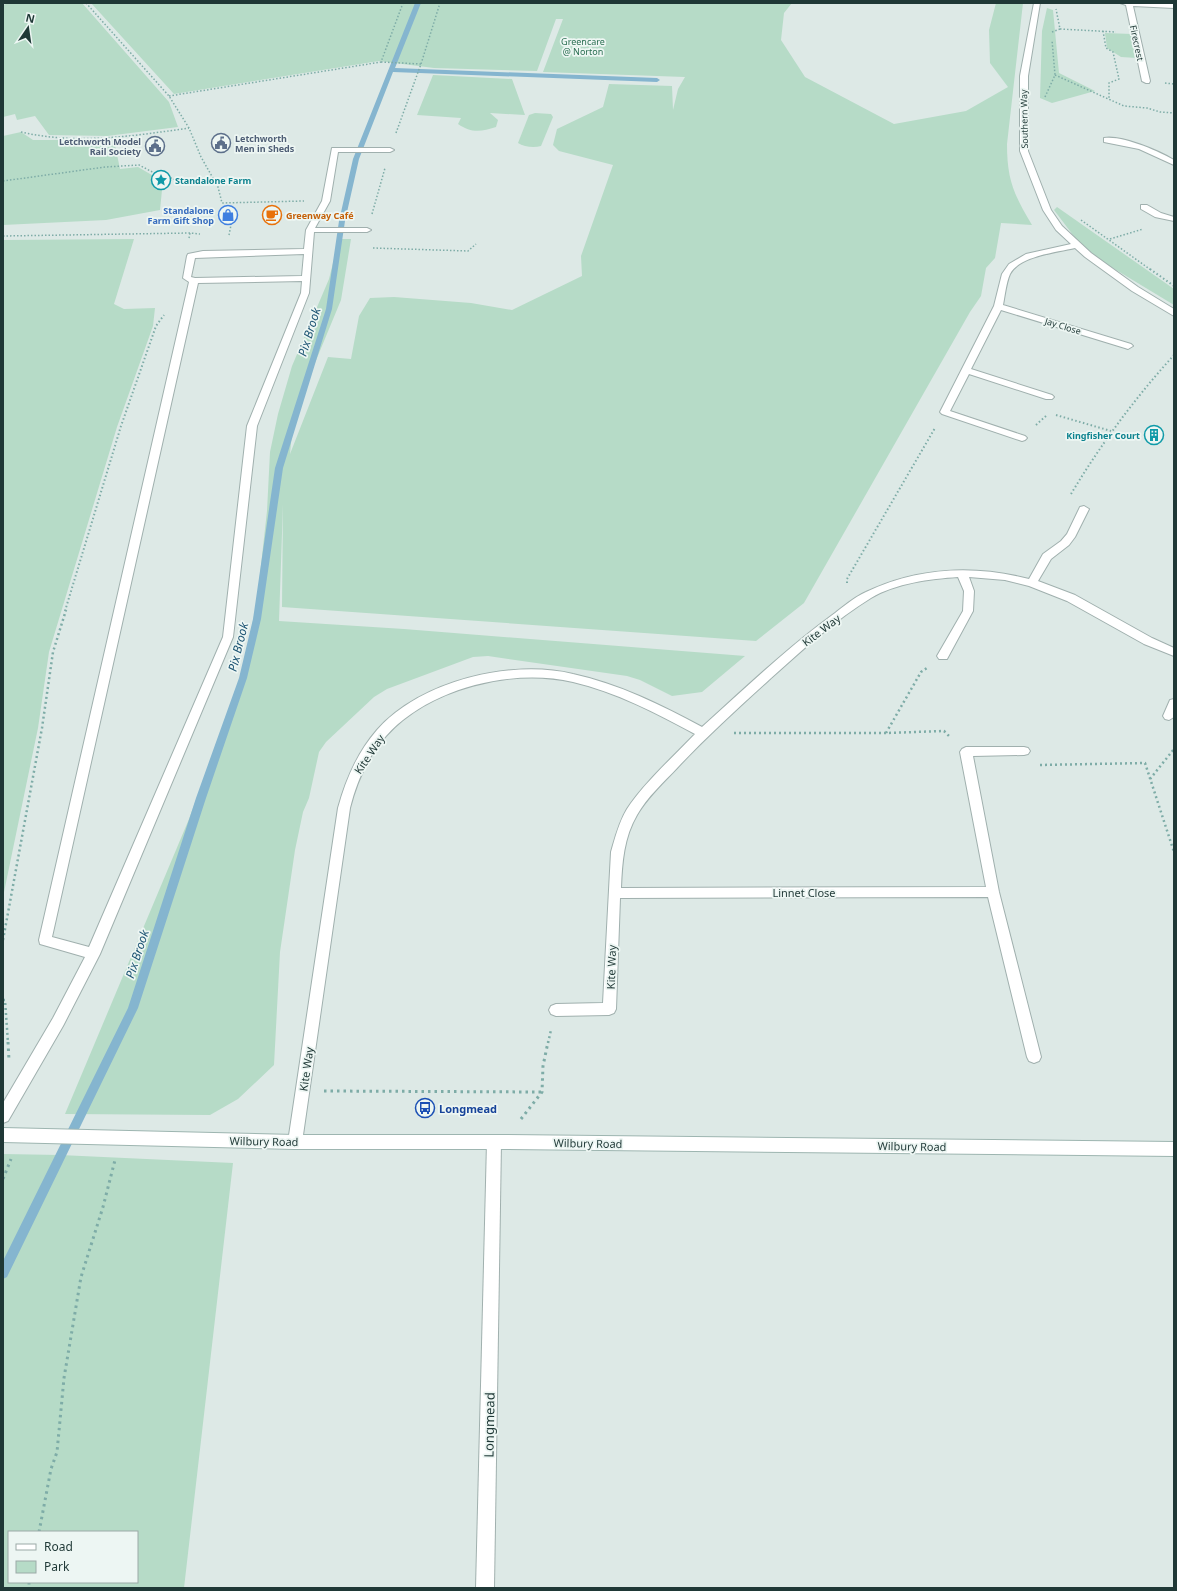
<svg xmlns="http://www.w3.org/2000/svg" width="1177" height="1591" font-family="'Noto Sans',sans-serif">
  <rect width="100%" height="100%" fill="#dde9e6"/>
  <!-- green -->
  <g fill="#b6dbc7" fill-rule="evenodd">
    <polygon points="9,3 82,3 169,102 178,127 107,136 49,135 35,116 17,120 15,114 3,117 3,5"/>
    <path d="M91,3H792L784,13L781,40L805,77L894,124L966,111L1008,87L990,63L989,30L996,3H1023L1007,144C1007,180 1014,195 1032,225L1001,223L995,258L986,268L981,296L970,312L804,603L756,641L282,607L283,504L279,621L404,629L745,656L702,692L672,696L640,680L627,676L488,656L473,657L387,689L374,697L326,742L319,752L309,798L303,812L295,850L280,952L274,1065L238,1099L210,1115L65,1114L189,819L243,670L257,601L267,511L270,452L278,414L292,366L329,279L339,239H351L341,300L312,370L292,433L290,454L328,357L351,359L359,316L370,298L394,297L471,303L512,310L582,276L581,256L613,165L559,151L553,145L557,129L603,107L609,84L672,86L673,110L678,89L685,77L543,72L563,19H556L537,71L434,68L379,61L174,94Z"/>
    <polygon points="1047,8 1053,10 1059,73 1095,91 1052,103 1040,98 1042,31"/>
    <polygon points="1105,33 1132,34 1137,58 1121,57 1107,48"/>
    <path d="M433,75L512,79L525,115L490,113L498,120L496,127C481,132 471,133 458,124L461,118L417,115Z"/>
    <path d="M535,113L551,114L553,117L541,146C534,148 524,147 518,143L529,115Z"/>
    <polygon points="21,132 33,140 114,140 120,169 138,167 157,178 162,190 160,210 106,220 3,225 3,136"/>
    <polygon points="1057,207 1174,289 1174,305 1093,256 1076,239 1054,210"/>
    <polygon points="134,239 114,304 124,309 155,308 153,326 117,427 49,652 38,728 3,897 3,240"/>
    <path d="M3,1154L60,1155L233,1163L184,1588H3ZM9,1532H137V1582H9Z"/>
  </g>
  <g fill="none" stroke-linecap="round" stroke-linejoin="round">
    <!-- stream -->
    <polygon fill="#85b5cf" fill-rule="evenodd" points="415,3 421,3 395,68 657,78 660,80 657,82 393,72 359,159 345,221 332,309 283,468 261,619 247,678 206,798 138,1008 7,1277 3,1279 3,1261 128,1008 196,798 239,678 253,619 275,468 326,309 339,221 353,159"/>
    <!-- lane casing -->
    <g stroke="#a0b0ae" stroke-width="2">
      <g id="lane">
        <path d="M332,148H390L394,150L390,152H338L330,201L315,228H367L371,230L367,232H314L309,293L257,426L233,637L100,954L63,1026L8,1121L3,1123V1103L53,1018L85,957L40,944L39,940L189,282L183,278L187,256L188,254L203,251L304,249L306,230L322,201ZM304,254L302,276L195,278L191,277L195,258ZM302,281L301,293L247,426L223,637L89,947L52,937L198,283Z"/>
        <polygon points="1141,205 1147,205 1161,213 1174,217 1174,221 1155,217 1141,209"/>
      </g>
    </g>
    <!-- street casing -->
    <g stroke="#a0b0ae" stroke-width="2">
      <g id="street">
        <path d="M1034,3H1040L1028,76V151L1051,210L1062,226L1091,253L1138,287L1174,309V316L1132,291L1085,257L1075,248C1058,252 1019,256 1010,274C1006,283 1005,295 1003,305L1131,344L1133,346L1128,349L1125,348L1001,310L971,369L1052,395L1054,397L1052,399H1046L969,374L950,411L1025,436L1027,438L1025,440L1022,441L942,414L940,412L994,306L1002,274L1009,264L1026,254L1071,244L1056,230L1043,210L1020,151V76Z"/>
        <polygon points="1120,3 1174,4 1174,8 1133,6 1150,81 1149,83 1146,83 1142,81 1126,5"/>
        <path d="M1104,138C1122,135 1159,151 1174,160V165L1139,149L1104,142Z"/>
        <path d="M1084,506L1089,509L1075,537L1069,545L1051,559L1038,581L1075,595L1152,638L1174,648V656L1144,644L1067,601L1029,586L1005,580L969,577L974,591L973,611L947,659H939L937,656L963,611L964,591L958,577C930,579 896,583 871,598C835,620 801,651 770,679C738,708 707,736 678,767C664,782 647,797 637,815C624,837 622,862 621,888L986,887L960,752L962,749L966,747H1024L1028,748L1030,751L1028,754L1024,755L973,756L999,892L1041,1057L1039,1061L1034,1063L1029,1061L1027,1057L988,897L620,898L616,1009L614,1013L609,1015L556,1016L551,1014L549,1010L551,1006L556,1004L603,1003L611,852C615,838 619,822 627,809C643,784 674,756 695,734C656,713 616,692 573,682C512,668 429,688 386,736C367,757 357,781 350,808L302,1142L300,1147L295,1149L290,1147L288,1142L338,808C346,779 357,753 377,730C420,681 511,659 573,674C619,684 661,705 702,727C744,689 785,650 831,616C842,608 854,597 866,592C918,567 975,565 1029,579L1043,554L1061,541L1067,534L1080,507Z"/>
        <polygon points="1174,699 1174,717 1169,720 1165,719 1163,716 1170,700"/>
        <polygon points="494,1135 499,1137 501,1142 494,1588 476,1588 487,1142 489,1137"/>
      </g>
    </g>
    <!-- secondary casing -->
    <g stroke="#9db5b0" stroke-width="2">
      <polygon id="secondary" points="3,1128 295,1135 505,1135 1174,1142 1174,1156 505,1149 295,1149 3,1142"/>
    </g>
    <!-- path-far3 -->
    <g stroke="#7eaca7" stroke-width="1.5" stroke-dasharray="1.5 2" stroke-linecap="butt">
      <polyline points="86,3 169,96 189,128 201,157 218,187 222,203 304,201"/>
      <polyline points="1060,29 1116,32"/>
      <polyline points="1103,31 1106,48 1113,52 1119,79 1109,83 1109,99"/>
      <polyline points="1052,32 1060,29 1056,9"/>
      <polyline points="381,62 421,64"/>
      <polyline points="1055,75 1124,106 1147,108 1160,112 1174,113"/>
      <polyline points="1165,83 1174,84"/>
      <polyline points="169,96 381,62 403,3"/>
      <polyline points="1045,97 1055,75 1052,40"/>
      <path d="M21,132C77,145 133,136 189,128"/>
      <polyline points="396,133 421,64 440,3"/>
      <polyline points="3,181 105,167 139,165 164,178 171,178 180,182 215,182"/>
      <polyline points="372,214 385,168"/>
      <polyline points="1081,220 1151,270"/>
      <polyline points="229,235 231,225"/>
      <polyline points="3,236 190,233"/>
      <polyline points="189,238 190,233 200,234"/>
      <polyline points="1110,239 1143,229"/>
      <polyline points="373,248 468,251 476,244"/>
    </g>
    <!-- path-far2 -->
    <g stroke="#7eaca7" stroke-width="2" stroke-dasharray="1.5 2.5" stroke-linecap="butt">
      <polyline points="1150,269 1174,286"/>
      <polyline points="1056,415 1111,431"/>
      <polyline points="1036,425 1047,415"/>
      <path d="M1071,494C1101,444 1135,398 1174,355"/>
      <polyline points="847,583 847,579 935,428"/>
      <polyline points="65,611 121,426 156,326 164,315"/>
    </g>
    <!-- path-far1 -->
    <g stroke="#7eaca7" stroke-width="2.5" stroke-dasharray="2 3" stroke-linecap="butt">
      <polyline points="734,733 886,733 944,731 951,738"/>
      <polyline points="886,733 921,672 927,668"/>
      <polyline points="1040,765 1145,763 1174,852"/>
      <polyline points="1150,779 1174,749"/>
      <polyline points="3,940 42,728 53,652 66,610"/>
      <polyline points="3,1000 5,1000 8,1043"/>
      <polyline points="548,1043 551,1030"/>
    </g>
    <!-- path -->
    <g stroke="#7eaca7" stroke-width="3" stroke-dasharray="2.5 4" stroke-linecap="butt">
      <polyline points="8,1042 9,1060"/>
      <polyline points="324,1091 542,1092"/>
      <polyline points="521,1119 542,1092 543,1066 548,1042"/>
      <polyline points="3,1179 11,1159"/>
      <polyline points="39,1532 51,1469 57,1452 64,1378 81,1277 103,1207 115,1160"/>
      <polyline points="29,1582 29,1588"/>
    </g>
    <!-- lane -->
    <use href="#lane" fill="#fff" fill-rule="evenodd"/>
    <!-- street -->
    <use href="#street" fill="#fff" fill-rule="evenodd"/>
    <!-- secondary -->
    <use href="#secondary" fill="#fff" fill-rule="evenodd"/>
  </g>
  <!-- icons -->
  <defs>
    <g id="civic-ring" transform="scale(1)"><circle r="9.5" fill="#edf6f3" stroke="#5c6f8a" stroke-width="1.5"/><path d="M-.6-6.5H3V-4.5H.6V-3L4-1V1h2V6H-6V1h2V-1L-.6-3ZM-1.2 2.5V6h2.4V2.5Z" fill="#5c6f8a"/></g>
    <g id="sight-ring" transform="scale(1)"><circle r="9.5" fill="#edf6f3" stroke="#0f9aa8" stroke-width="1.5"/><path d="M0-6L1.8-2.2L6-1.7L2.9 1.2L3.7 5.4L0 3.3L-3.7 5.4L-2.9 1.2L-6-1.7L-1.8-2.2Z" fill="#0f9aa8"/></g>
    <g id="shop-ring" transform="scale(1)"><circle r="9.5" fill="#edf6f3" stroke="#3f7fe0" stroke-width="1.5"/><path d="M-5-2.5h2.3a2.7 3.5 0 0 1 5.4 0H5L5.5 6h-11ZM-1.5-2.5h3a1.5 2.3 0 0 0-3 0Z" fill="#3f7fe0"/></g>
    <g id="cafe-ring" transform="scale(1)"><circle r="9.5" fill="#edf6f3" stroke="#e8710a" stroke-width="1.5"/><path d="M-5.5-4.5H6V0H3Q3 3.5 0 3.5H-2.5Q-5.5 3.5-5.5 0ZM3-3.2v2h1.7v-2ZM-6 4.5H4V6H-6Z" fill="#e8710a"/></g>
    <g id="building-ring" transform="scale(1)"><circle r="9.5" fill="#edf6f3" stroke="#0f9aa8" stroke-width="1.5"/><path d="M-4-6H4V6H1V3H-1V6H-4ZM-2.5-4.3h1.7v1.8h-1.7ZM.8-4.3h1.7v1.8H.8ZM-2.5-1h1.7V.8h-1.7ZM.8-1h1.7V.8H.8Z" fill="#0f9aa8"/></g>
    <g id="bus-ring" transform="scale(1)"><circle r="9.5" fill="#edf6f3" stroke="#1a4fb4" stroke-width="1.5"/><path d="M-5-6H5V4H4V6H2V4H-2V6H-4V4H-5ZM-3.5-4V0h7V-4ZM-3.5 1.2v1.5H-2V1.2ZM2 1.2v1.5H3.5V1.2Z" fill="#1a4fb4"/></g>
  </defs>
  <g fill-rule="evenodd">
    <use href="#civic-ring" x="221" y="143"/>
    <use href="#civic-ring" x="155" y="146"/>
    <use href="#sight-ring" x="161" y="180"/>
    <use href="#shop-ring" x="228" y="215"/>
    <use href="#cafe-ring" x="272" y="215"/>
    <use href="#building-ring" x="1154" y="435"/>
    <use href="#bus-ring" x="425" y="1108"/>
  </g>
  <g text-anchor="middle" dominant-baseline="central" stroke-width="3.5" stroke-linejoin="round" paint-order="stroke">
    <!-- far-park labels -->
    <g font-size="9" fill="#2a6e51" stroke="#edf6f3">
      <text x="583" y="41">Greencare<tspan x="583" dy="10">@ Norton</tspan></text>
    </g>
    <!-- far-street labels -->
    <g font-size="9" fill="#1f3836" stroke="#edf6f3">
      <text transform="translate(1137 43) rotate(78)">Firecrest</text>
      <text transform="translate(1024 119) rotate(-91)">Southern Way</text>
      <text transform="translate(1063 326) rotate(17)">Jay Close</text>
    </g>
    <!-- far-service labels -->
    <g font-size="9" font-weight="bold" fill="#4e5e75" stroke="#edf6f3" text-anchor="start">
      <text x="235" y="138">Letchworth<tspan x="235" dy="10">Men in Sheds</tspan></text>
      <text x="141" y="141" text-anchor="end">Letchworth Model<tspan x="141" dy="10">Rail Society</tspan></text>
    </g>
    <!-- far-culture labels -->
    <g font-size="9" font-weight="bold" fill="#0d838f" stroke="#edf6f3" text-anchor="start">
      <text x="175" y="180">Standalone Farm</text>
      <text x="1140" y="435" text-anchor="end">Kingfisher Court</text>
    </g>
    <!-- far-shop labels -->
    <g font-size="9" font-weight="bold" fill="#366cbe" stroke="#edf6f3" text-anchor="end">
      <text x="214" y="210">Standalone<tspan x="214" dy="10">Farm Gift Shop</tspan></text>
    </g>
    <!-- far-food labels -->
    <g font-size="9" font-weight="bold" fill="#c56008" stroke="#edf6f3" text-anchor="start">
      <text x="286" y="215">Greenway Café</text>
    </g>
    <!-- street labels -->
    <g font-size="11" fill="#1f3836" stroke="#edf6f3">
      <text transform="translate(821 630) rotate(-37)">Kite Way</text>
      <text transform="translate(369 754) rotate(-56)">Kite Way</text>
      <text x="804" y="892">Linnet Close</text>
      <text transform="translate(611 967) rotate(-88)">Kite Way</text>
      <text transform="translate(306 1069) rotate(-82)">Kite Way</text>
      <text transform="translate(264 1141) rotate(1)">Wilbury Road</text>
      <text transform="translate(588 1143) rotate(1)">Wilbury Road</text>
      <text transform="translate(912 1146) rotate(1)">Wilbury Road</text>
    </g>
    <!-- transit labels -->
    <g font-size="11" font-weight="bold" fill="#164399" stroke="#edf6f3" text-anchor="start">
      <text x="439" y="1108">Longmead</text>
    </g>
    <!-- water labels -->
    <g font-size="12" font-style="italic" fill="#1b5372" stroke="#edf6f3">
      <text transform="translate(309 332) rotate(-73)">Pix Brook</text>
      <text transform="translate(238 647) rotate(-76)">Pix Brook</text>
      <text transform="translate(137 954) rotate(-72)">Pix Brook</text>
    </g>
    <!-- near-street labels -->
    <g font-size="13" fill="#1f3836" stroke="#edf6f3">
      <text transform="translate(489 1425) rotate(-89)">Longmead</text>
    </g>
  </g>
  <!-- border -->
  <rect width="1177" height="1591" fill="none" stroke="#1f3836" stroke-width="8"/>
  <!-- legend -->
  <rect x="8" y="1531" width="130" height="52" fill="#edf6f3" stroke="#9baaa7"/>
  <rect x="16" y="1544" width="20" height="6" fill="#ffffff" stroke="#9baaa7"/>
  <text x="44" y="1551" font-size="12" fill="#1f3836">Road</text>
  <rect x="16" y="1561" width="20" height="12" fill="#b6dbc7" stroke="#9baaa7"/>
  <text x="44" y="1571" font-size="12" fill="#1f3836">Park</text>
  <!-- north arrow -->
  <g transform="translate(28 28) rotate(13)" stroke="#edf6f3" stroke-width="3" paint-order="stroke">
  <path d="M0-3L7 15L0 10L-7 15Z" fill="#1f3836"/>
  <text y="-6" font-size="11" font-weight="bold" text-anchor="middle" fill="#1f3836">N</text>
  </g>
</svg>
